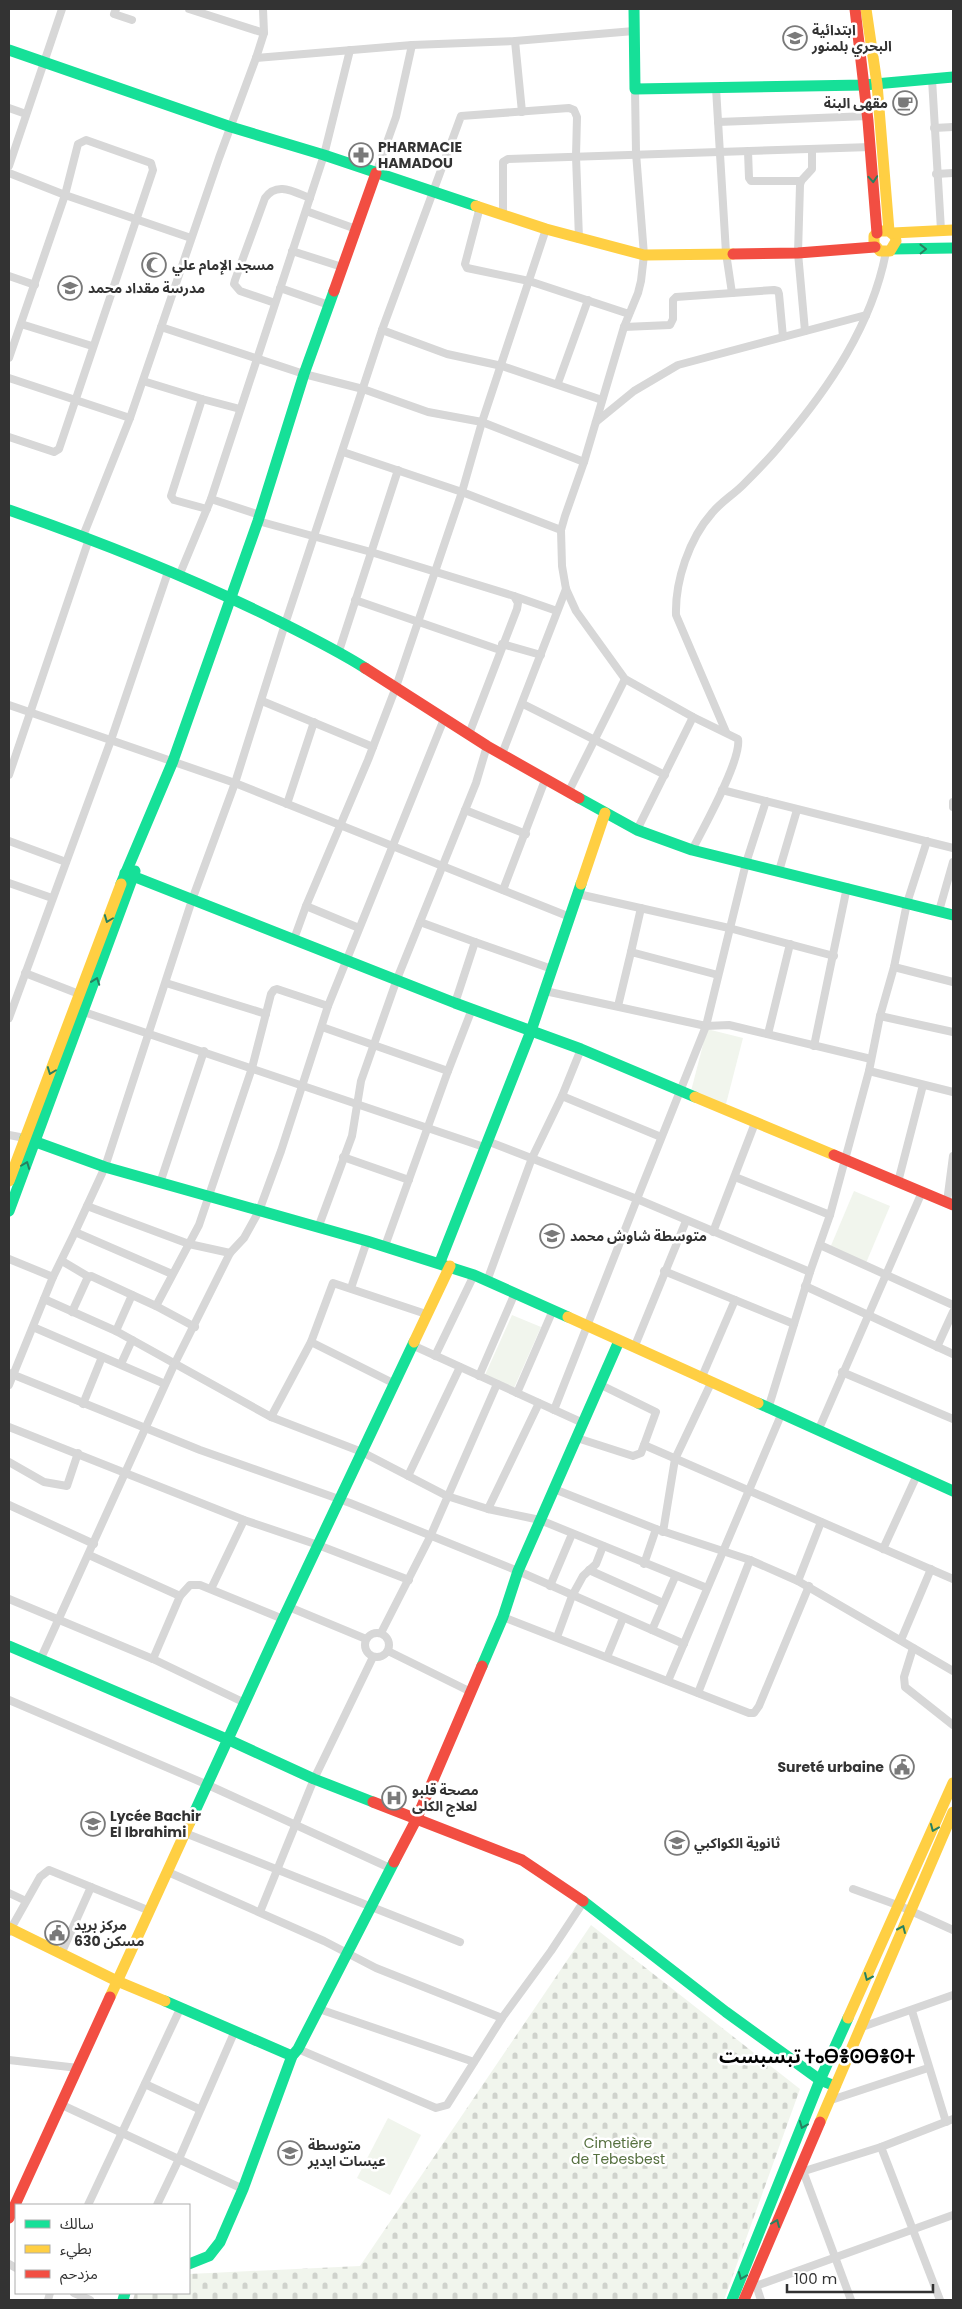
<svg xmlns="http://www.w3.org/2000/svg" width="962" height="2309" font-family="Poppins,'Noto Sans Arabic','Noto Sans Tifinagh',sans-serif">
  <defs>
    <pattern id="cemetery-stones" width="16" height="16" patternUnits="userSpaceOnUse" patternTransform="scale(1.25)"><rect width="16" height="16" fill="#f1f5ed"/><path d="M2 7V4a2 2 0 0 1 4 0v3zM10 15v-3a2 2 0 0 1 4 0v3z" fill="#cfd2cc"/></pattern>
  </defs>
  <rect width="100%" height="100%" fill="#fff"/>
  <!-- green -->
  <g fill="#f1f5ed">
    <polygon points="707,1029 743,1038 726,1104 690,1095"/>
    <polygon points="854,1191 890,1206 866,1263 830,1248"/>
    <polygon points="512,1315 541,1327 514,1388 485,1375"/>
    <polygon points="388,2118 421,2135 390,2195 357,2178"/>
  </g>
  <!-- cemetery -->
  <polygon fill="url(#cemetery-stones)" points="591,1925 800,2089 724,2300 133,2300 135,2293 189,2293 189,2274 360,2266"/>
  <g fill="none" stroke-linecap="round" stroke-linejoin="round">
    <!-- street -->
    <g stroke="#d7d7d7" stroke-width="8">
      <polyline points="116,9 114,14 132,20"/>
      <polyline points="189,9 264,33"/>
      <polyline points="515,41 522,112"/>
      <polyline points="256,58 412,45 515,41 634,31"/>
      <polyline points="932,79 941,230"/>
      <polyline points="716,88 726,253 732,293"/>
      <path d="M635,89L636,153L644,255L641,281L638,293L624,327L584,462L565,516L561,530L562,566L566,589L576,611L625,679L693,717L738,739C742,759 703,829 692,850"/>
      <polyline points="9,108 26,114"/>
      <polyline points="718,122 868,116"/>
      <polyline points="934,128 953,127"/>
      <polyline points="748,151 749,178 751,181 801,181"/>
      <polyline points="9,166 62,9"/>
      <polyline points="9,173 65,195 191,238"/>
      <polyline points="376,173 396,117 412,45"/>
      <polyline points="936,174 953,173"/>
      <polyline points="480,207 465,264 467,268 529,281 629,314"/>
      <polyline points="306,211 356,229"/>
      <polyline points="503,214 503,162 508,159 871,147"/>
      <polyline points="292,251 342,267"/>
      <polyline points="9,276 35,285"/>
      <polyline points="280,288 329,305"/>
      <path d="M275,303L240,291L234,284L235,280L265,198C277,181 294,192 310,198"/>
      <polyline points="21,324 92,346"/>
      <polyline points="161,327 304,374 363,389 428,412 482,422 584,462"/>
      <polyline points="624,327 670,325 673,319 673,300 676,297 774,290 778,291 779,294 783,337"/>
      <polyline points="382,330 447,354 502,366 602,400"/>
      <polyline points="805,331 798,253 800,185 801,181 812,169 812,149"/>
      <polyline points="9,358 65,195 78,144 86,140 151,163 153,170 59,449 54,452 9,437"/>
      <polyline points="9,378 130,418"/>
      <polyline points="143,381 202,399 171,496 174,500 207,509"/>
      <polyline points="558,383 588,300"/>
      <polyline points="202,399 240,409"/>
      <polyline points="596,422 634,391 678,365 866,315"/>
      <polyline points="343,452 462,492 561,530"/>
      <polyline points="211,499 260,515"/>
      <polyline points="258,521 371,552 514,596 518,603 517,609 469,734"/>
      <polyline points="83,536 130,418 219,158 256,58 264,33 263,9"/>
      <polyline points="179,576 211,499 324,155 350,50"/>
      <polyline points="514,596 557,611"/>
      <polyline points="355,600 500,650"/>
      <polyline points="502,644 541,655"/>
      <polyline points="339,651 398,470"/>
      <polyline points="262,701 373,747"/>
      <polyline points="523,704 665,775"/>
      <polyline points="9,705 235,783 570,917"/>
      <path d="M726,732L676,615C675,581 689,539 712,513C721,502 733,495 743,485C756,472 770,458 782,443C829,388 872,325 886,252"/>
      <polyline points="502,754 566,589"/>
      <polyline points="9,775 89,539"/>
      <polyline points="722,790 953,848"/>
      <polyline points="569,791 625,679"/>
      <polyline points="953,802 953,807"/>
      <polyline points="287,804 314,722"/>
      <polyline points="465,810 526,834"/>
      <polyline points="637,830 693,717"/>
      <polyline points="9,841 66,862"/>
      <polyline points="779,871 797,810"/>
      <polyline points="9,883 52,898"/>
      <polyline points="503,890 545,780"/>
      <polyline points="578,894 729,928 834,956"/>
      <polyline points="306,906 359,928"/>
      <polyline points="939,911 953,862"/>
      <polyline points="420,922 475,942 455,1003"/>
      <polyline points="294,939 306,906 368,760 396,687 462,492 482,422 546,229"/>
      <polyline points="475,942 552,969"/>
      <polyline points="631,952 641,908"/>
      <polyline points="894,967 953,982"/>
      <polyline points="25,973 79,994"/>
      <polyline points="166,983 266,1014"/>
      <polyline points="545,991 706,1026 729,1025 871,1059"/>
      <polyline points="618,1006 631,952 718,975"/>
      <polyline points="84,1012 484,1147"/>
      <polyline points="880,1016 953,1032"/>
      <polyline points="9,1018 111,740 168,572"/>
      <polyline points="322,1027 448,1071 472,1009"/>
      <polyline points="768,1034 790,944"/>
      <polyline points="814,1046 847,887"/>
      <polyline points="869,1071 953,1092"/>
      <polyline points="562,1096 661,1137"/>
      <polyline points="9,1135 25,1138"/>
      <polyline points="487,1141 637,1199 706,1026 746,863 766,801"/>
      <polyline points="343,1157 409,1180"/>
      <polyline points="735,1177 830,1215"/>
      <polyline points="898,1182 923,1085"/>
      <polyline points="160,1183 204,1051"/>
      <polyline points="947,1202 953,1156"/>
      <polyline points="87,1206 189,1244 230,1253"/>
      <polyline points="318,1228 352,1136 361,1081 397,979 476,783 487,746"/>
      <polyline points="713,1232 755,1123"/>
      <polyline points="820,1245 953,1305"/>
      <polyline points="385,1246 448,1071"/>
      <polyline points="9,1259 53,1277"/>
      <polyline points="62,1261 89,1277"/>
      <polyline points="664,1271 794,1324"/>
      <polyline points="172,1274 75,1232 105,1167 192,900 235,783 285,624 382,330 461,116 569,108 574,110 577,117 576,156 579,239"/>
      <polyline points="487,1281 532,1158 562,1096 581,1049"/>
      <polyline points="805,1286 953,1354"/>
      <polyline points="351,1288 367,1241"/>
      <polyline points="44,1299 116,1331 271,1417 362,1452 447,1496 488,1509 540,1520 707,1588"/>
      <polyline points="156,1306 199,1225 252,1068 271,994 274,990 277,989 328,1006"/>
      <polyline points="72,1312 87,1279 91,1276 156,1306 195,1327"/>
      <polyline points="33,1327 165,1384"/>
      <polyline points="116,1331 132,1295"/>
      <polyline points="311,1342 395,1384"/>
      <polyline points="412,1345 583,1423"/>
      <polyline points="937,1347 953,1312"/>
      <polyline points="634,1348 686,1221"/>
      <polyline points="435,1356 474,1275"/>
      <polyline points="121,1364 132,1340"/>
      <polyline points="842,1372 953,1419"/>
      <polyline points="9,1373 200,1450 350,1503 518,1571 684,1644"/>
      <polyline points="479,1376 515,1293"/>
      <polyline points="701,1379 735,1300"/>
      <polyline points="9,1385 53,1277 75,1232"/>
      <polyline points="601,1385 656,1412 644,1445"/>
      <polyline points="517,1393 553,1310"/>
      <polyline points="83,1404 102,1357"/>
      <polyline points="768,1409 810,1272 830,1215 869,1071 880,1016 894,967 907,903 927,841"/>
      <polyline points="554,1410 637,1199 810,1272"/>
      <polyline points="271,1417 311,1342 333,1283 426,1314"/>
      <polyline points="9,1427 244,1520 318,1545 409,1580"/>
      <polyline points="818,1431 922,1192"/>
      <polyline points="577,1438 633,1456 641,1453 644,1445 953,1579"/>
      <polyline points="9,1462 44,1482 67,1486 78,1453"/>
      <polyline points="408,1476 460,1367"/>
      <polyline points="554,1489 656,1529 750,1560 798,1581 953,1671"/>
      <polyline points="9,1505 94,1544"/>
      <polyline points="488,1509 539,1403"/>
      <polyline points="663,1532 675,1459 711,1383"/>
      <polyline points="883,1549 917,1475"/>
      <polyline points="89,1555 180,1596 153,1659"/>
      <polyline points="644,1564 656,1529"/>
      <polyline points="589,1570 663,1603"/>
      <polyline points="798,1581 821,1522"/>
      <polyline points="550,1586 572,1534"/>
      <polyline points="211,1589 244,1520"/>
      <polyline points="180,1596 190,1585 200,1585 283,1619"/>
      <polyline points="9,1599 153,1659 245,1703"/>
      <polyline points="289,1607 366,1639"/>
      <polyline points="503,1617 749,1713 754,1713 759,1706 809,1586"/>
      <polyline points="652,1630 675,1577"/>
      <circle cx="377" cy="1645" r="12"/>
      <polyline points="381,1633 430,1537 497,1384"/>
      <polyline points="557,1637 572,1596 583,1576 596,1564 603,1546"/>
      <polyline points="901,1640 931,1569"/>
      <polyline points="913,1648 904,1677 905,1687 953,1725"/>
      <polyline points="388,1651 471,1692"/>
      <polyline points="607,1657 623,1618"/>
      <polyline points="41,1658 174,1365 230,1253 244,1238 259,1211 281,1151 328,1006 444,719"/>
      <polyline points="668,1681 781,1415"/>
      <polyline points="698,1693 750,1560"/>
      <polyline points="9,1700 208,1785 390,1868"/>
      <polyline points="185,1833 460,1942"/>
      <polyline points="168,1872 324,1941 376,1968 502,2018"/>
      <polyline points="853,1889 900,1906 953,1930"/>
      <polyline points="9,1893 26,1901"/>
      <polyline points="260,1912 314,1779 373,1657"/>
      <polyline points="9,1932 40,1877 49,1870 150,1911"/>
      <polyline points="61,1954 91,1887"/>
      <polyline points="319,2009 474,2062"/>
      <polyline points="912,2011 946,2122"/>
      <polyline points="859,2028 953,1995"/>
      <polyline points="298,2049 436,2108 447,2105 502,2018 551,1951 584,1901"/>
      <polyline points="9,2060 78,2068"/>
      <polyline points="145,2084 199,2109"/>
      <polyline points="828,2101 928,2068"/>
      <polyline points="62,2105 243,2189"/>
      <polyline points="881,2147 940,2300"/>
      <polyline points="803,2171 851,2300"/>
      <polyline points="798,2173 881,2147 953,2119"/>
      <polyline points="88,2205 180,2009"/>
      <polyline points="157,2205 179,2159 234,2033"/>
      <polyline points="9,2264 16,2268"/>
      <polyline points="755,2282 761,2300"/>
      <polyline points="756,2286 953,2215"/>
      <polyline points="74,2293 90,2300"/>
      <polyline points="48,2300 50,2293"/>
    </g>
    <!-- fast -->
    <g stroke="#16e098" stroke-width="11">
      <polyline points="634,9 635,89 864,85 953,77"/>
      <polyline points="9,50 231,127 324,155 476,206"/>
      <polyline points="892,249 953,248"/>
      <path d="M9,510C98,541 187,576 272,618C304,634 335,649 365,668"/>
      <polyline points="579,798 637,830 692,850 953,915"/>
      <polyline points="125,873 455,1003 581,1049 695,1097"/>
      <polyline points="121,884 173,761 258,521 304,374 334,291"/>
      <polyline points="25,1138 105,1167 367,1241 474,1275 568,1317"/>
      <polyline points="9,1211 135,871"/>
      <polyline points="440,1262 531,1031 581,884"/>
      <polyline points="758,1403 953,1491"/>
      <polyline points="9,1646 229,1740 314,1779 373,1802"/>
      <polyline points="482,1666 503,1617 518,1571 619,1341"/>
      <polyline points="190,1822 283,1619 414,1342"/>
      <polyline points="583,1901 726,2012 820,2080 835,2086"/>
      <polyline points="165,2001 292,2056"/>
      <polyline points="189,2264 209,2256 220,2242 243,2189 292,2056 298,2049 394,1862"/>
      <polyline points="123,2300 125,2293"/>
      <polyline points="732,2300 820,2080 848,2018"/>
    </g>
    <!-- slow -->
    <g stroke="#ffcf43" stroke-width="11">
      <polyline points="866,9 877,84 889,231 895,236 896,241 890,251 880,251 874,244 874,236 879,231 889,231"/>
      <polyline points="476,206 546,229 644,255 733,254"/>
      <polyline points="893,233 953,230"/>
      <polyline points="581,884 605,813"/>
      <polyline points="695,1097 834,1155"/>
      <polyline points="9,1181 121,884"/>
      <polyline points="568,1317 758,1403"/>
      <polyline points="414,1342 450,1266"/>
      <polyline points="9,1928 117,1981 165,2001"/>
      <polyline points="110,1997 190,1822"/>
      <polyline points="848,2018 953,1783"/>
      <polyline points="820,2122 953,1812"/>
    </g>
    <!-- jam -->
    <g stroke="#f24e42" stroke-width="11">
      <polyline points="855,9 868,121 877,233"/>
      <polyline points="733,254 798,253 875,247"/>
      <polyline points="334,291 376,173"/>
      <polyline points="365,668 487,746 579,798"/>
      <polyline points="834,1155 953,1205"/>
      <polyline points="373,1802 522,1860 583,1901"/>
      <polyline points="394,1862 416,1820 482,1666"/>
      <polyline points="9,2218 110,1997"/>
      <polyline points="744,2300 820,2122"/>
    </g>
  </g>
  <!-- one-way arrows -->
  <defs><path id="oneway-chevron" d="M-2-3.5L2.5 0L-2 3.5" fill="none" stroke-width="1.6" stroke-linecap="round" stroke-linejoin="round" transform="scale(1.25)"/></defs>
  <g stroke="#268160">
    <use href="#oneway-chevron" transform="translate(873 179) rotate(86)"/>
    <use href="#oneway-chevron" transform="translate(923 249) rotate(-1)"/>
    <use href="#oneway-chevron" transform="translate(108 919) rotate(111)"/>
    <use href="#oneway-chevron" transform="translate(96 981) rotate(-70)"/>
    <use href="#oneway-chevron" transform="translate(51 1071) rotate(111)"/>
    <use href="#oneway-chevron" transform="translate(26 1165) rotate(-69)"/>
    <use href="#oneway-chevron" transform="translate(934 1828) rotate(113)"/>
    <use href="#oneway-chevron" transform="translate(902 1929) rotate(-66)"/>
    <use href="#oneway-chevron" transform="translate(868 1977) rotate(114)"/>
    <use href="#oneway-chevron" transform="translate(803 2125) rotate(112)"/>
    <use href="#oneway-chevron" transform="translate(776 2223) rotate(-67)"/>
    <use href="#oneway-chevron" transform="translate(742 2276) rotate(112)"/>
  </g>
  <!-- icons -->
  <defs>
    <g id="school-ring" transform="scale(1.25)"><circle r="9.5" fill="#fff" stroke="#7a7a7a" stroke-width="1.5"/><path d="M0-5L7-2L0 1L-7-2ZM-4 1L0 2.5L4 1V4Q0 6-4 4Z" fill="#7a7a7a"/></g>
    <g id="cafe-ring" transform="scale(1.25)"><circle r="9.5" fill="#fff" stroke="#7a7a7a" stroke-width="1.5"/><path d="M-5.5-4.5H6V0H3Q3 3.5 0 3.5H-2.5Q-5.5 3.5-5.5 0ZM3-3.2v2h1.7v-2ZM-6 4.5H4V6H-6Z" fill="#7a7a7a"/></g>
    <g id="pharmacy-ring" transform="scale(1.25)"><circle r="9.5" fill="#fff" stroke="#7a7a7a" stroke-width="1.5"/><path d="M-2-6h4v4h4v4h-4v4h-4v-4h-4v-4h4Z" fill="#7a7a7a"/></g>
    <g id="mosque-ring" transform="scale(1.25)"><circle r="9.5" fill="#fff" stroke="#7a7a7a" stroke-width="1.5"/><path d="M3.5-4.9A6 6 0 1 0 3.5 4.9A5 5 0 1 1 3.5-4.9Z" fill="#7a7a7a"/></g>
    <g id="civic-ring" transform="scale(1.25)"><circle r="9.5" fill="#fff" stroke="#7a7a7a" stroke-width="1.5"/><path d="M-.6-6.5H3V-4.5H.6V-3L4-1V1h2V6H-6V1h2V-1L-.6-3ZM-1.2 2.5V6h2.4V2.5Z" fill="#7a7a7a"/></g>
    <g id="hospital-ring" transform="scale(1.25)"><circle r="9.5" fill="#fff" stroke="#7a7a7a" stroke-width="1.5"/><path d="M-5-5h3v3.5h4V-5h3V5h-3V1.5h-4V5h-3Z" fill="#7a7a7a"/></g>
  </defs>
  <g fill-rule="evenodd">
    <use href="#school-ring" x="795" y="38"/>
    <use href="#cafe-ring" x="905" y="103"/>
    <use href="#pharmacy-ring" x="361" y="155"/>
    <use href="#mosque-ring" x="154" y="265"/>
    <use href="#school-ring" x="70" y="288"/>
    <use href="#school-ring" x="552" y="1236"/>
    <use href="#civic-ring" x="902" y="1767"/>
    <use href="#hospital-ring" x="394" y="1798"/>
    <use href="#school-ring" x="93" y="1824"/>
    <use href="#school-ring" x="677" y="1843"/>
    <use href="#civic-ring" x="57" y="1933"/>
    <use href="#school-ring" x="290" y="2153"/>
  </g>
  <g text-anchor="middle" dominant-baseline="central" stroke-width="5" stroke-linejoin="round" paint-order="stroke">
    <!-- poi labels -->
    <g font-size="14" font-weight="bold" fill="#333" stroke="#fff" text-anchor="start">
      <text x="812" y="30">ابتدائية<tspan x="812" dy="16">البحري بلمنور</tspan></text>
      <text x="888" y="103" text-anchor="end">مقهى البنة</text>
      <text x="378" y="147">PHARMACIE<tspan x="378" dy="16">HAMADOU</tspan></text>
      <text x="172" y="265">مسجد الإمام علي</text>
      <text x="88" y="288">مدرسة مقداد محمد</text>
      <text x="570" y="1236">متوسطة شاوش محمد</text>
      <text x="884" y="1767" text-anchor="end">Sureté urbaine</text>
      <text x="412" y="1790">مصحة قلبو<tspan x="412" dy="16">لعلاج الكلى</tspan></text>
      <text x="110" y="1816">Lycée Bachir<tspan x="110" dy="16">El Ibrahimi</tspan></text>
      <text x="694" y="1843">ثانوية الكواكبي</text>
      <text x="74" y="1925">مركز بريد<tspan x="74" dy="16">630 مسكن</tspan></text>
      <text x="308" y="2145">متوسطة<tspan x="308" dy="16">عيسات ايدير</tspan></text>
    </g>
    <!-- park labels -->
    <g font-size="14" fill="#56703f" stroke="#fff">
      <text x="618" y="2143">Cimetière<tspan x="618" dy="16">de Tebesbest</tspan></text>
    </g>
    <!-- district labels -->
    <g font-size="19" font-weight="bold" fill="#000" stroke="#fff">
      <text x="817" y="2056">تبسبست ⵜⴰⴱⴻⵙⴱⴻⵙⵜ</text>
    </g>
  </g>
  <!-- border -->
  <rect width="962" height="2309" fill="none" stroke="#333333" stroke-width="20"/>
  <!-- legend -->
  <rect x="15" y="2204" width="175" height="90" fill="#ffffff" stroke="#adadad"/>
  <rect x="25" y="2220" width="25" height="8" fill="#16e098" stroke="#adadad"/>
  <text x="60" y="2229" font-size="15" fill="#333333">سالك</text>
  <rect x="25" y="2245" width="25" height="8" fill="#ffcf43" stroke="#adadad"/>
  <text x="60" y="2254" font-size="15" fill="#333333">بطيء</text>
  <rect x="25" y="2270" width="25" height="8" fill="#f24e42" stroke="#adadad"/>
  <text x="60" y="2279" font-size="15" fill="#333333">مزدحم</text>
  <!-- scale -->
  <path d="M787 2284v8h146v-8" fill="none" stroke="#333333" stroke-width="2.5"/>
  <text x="794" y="2284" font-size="15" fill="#333333" stroke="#ffffff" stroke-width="4" paint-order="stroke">100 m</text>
</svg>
